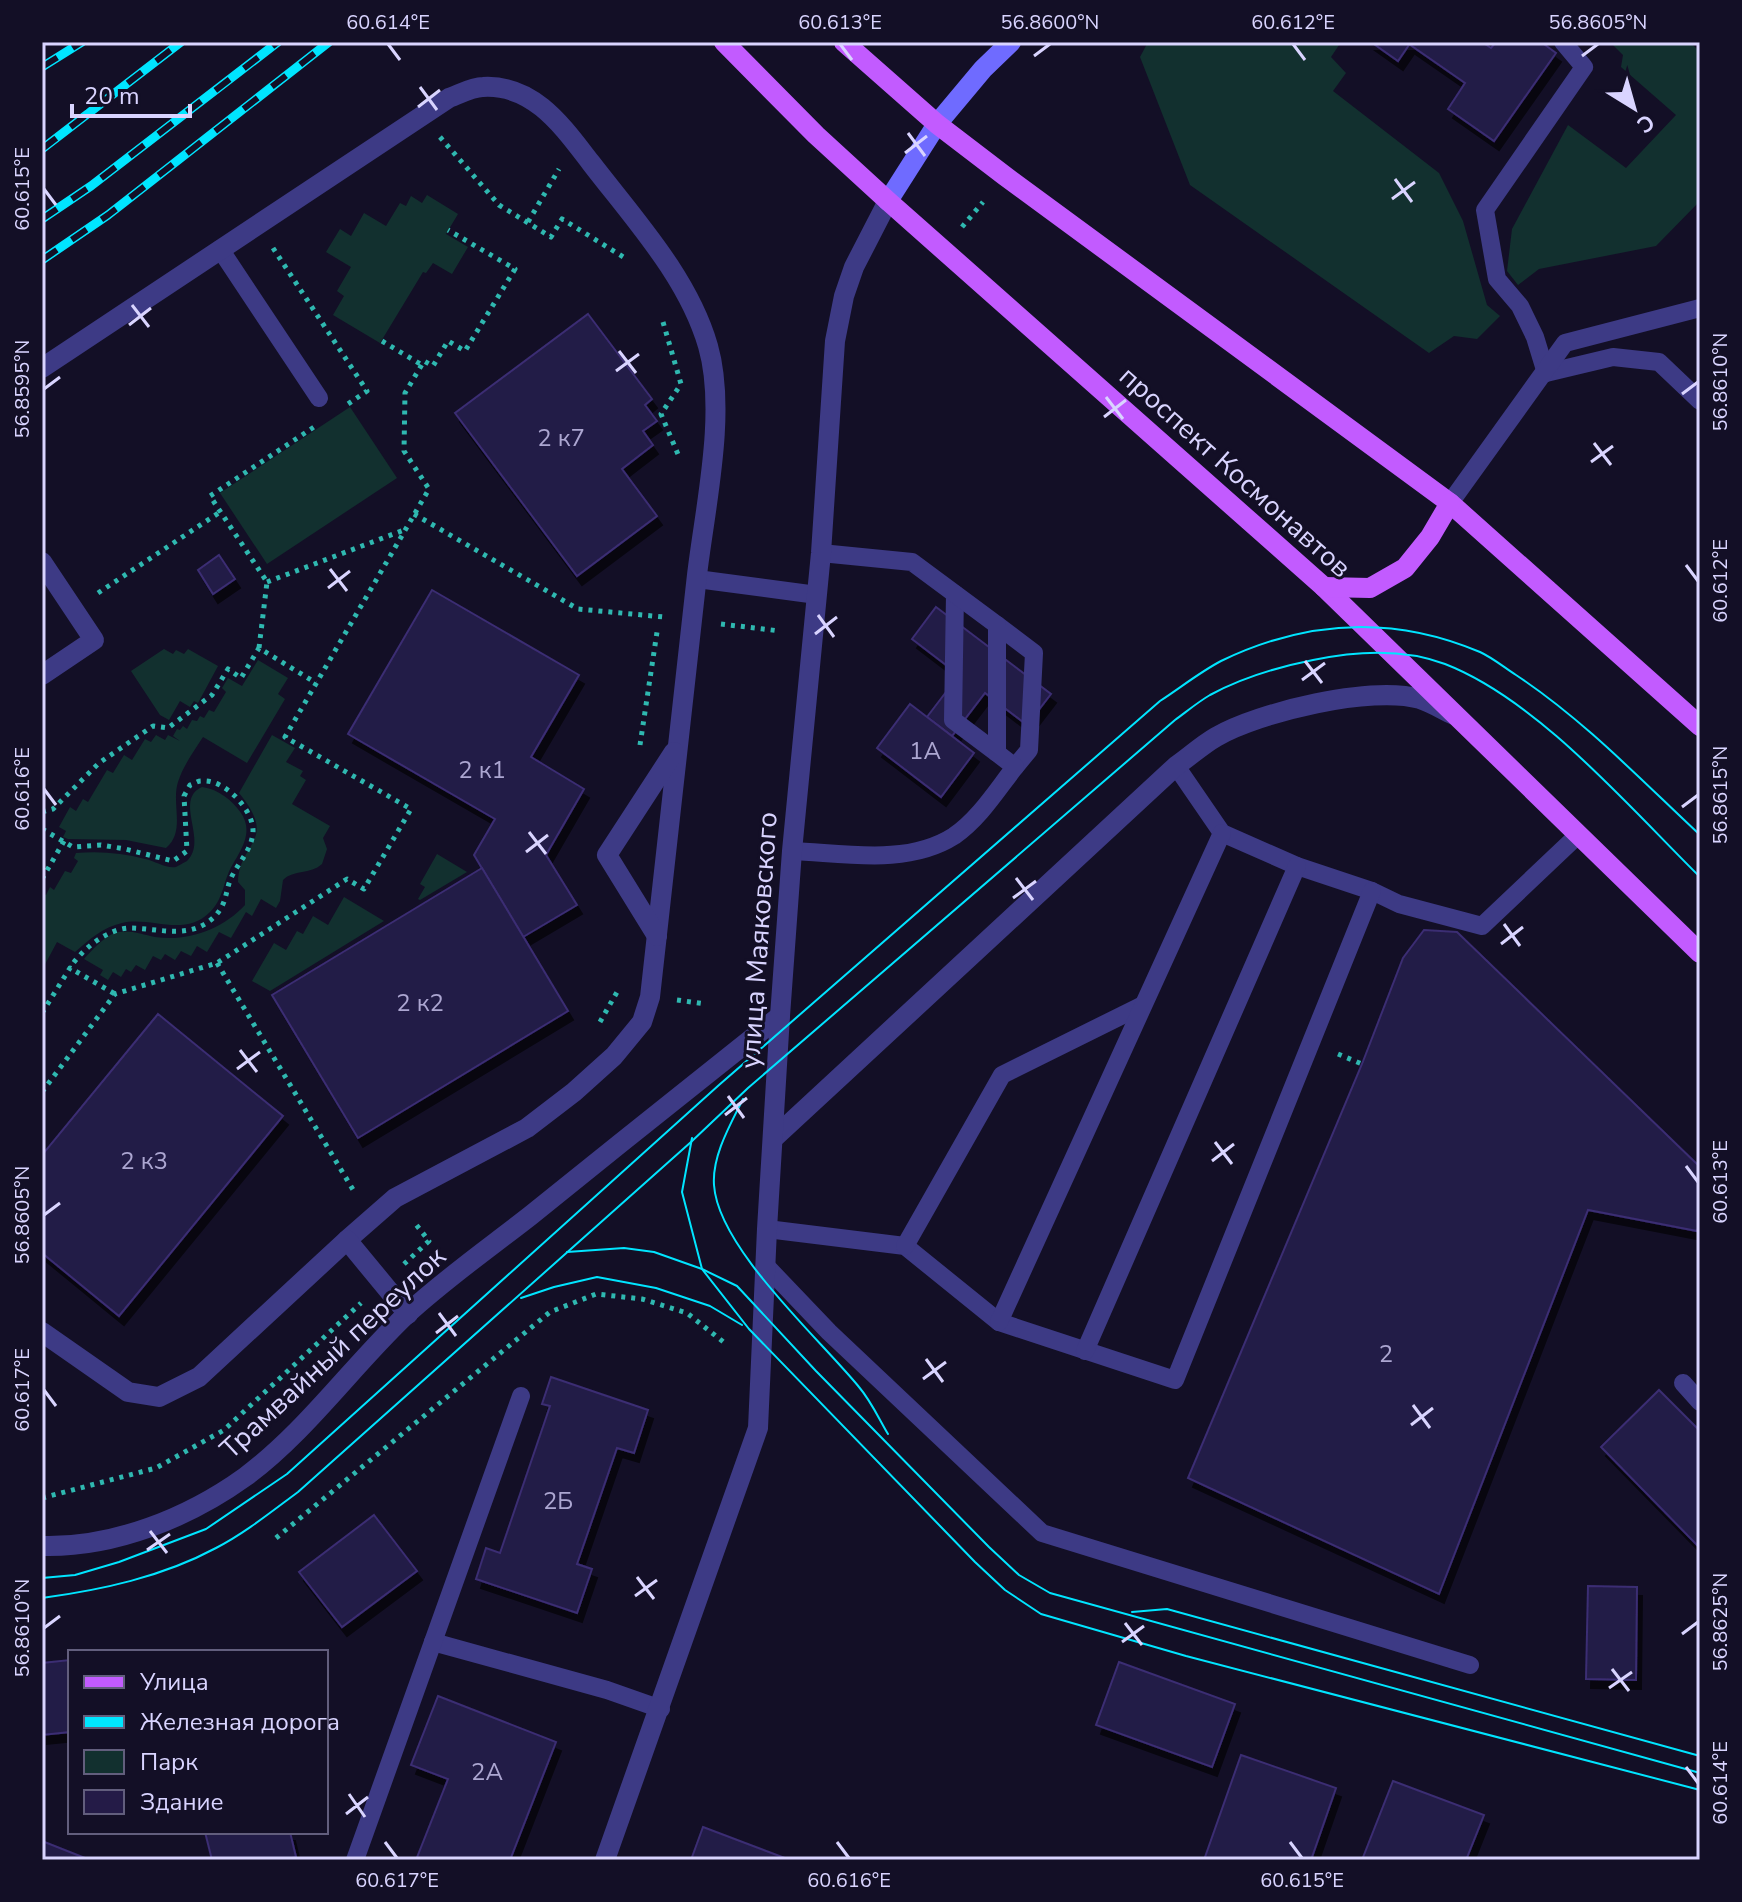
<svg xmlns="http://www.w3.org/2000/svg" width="1742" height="1902" font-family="'Nunito Sans',sans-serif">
  <defs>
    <filter id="shadow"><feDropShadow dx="5" dy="9" stdDeviation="0" flood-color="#0009"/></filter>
  </defs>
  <rect width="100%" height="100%" fill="#130f26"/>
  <!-- green -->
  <g fill="#12302f">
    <polygon points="1148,42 1341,42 1331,57 1346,73 1333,91 1439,173 1463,221 1487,305 1500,316 1477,339 1454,336 1429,353 1190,185 1140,57"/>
    <polygon points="1610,42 1690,42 1700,52 1700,201 1656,246 1539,269 1518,285 1507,271 1512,229 1568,125 1626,168 1676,115 1621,67 1623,55"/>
    <polygon points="427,195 458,214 446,234 468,247 452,274 433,263 426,273 423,272 380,343 333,315 344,296 337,291 351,267 326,252 340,229 351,236 364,213 386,226 400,203 406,206 411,196 422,203"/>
    <polygon points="350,407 397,478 267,564 220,493"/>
    <polygon points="164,649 173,654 176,650 184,654 188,649 218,666 198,703 194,701 190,707 180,701 169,720 160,715 131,671"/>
    <path d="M258,660L288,678L278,694L285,699L247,763L203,737C194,751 183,766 178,782C171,804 186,831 166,848L126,840L68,839L63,837L66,831L59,827L70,807L76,811L83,799L88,802L107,770L113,773L124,755L132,760L145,739L151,742L156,735L165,740L168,735L180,741L173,736L177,729L180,730L183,726L187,729L192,720L197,721L200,716L204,718L209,710L214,712L226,692L222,688L228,678L242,686Z"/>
    <path d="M272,735L295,748L286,762L303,771L300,776L306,780L292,804L330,826L323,838L327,849L322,864C310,875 294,869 283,880L280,901L276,908L261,899L252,916L246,912L231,938L219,932L207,952L197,946L191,956L181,951L175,960L165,954L161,960L153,956L145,970L136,965L131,972L126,969L121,977L113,972L108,980L100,975L103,970L84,959C92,950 101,940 112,934C126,928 141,934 155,937C188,942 223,929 245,905V890L238,882C239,841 279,842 239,793Z"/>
    <path d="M202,787C218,789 232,800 241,813C253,831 243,847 233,864C223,880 224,899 210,912C184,938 151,916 122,923C103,927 89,940 75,952L57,942L42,970V893L46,895L50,887L54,890L65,871L71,873L78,861L74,858L76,853C100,851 123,853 145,859C155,861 167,869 176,867C178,866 185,862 187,861C209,841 173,800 202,787Z"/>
    <polygon points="437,854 467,872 420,900 418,899 425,887 420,884"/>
    <polygon points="344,897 384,921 270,991 252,981 274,943 286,950 297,931 303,934 313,916 328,925"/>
  </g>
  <!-- building -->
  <g fill="#241b47" stroke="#3b2d73" stroke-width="2" filter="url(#shadow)">
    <polygon points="1371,42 1411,42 1398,61"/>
    <polygon points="1411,42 1482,42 1491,48 1496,42 1541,42 1556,53 1494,141 1448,109 1465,83 1409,44"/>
    <polygon points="588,314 652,399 645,405 657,421 643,431 653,445 622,469 657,516 577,576 455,413"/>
    <polygon points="219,555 235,579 213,594 198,570"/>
    <polygon points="432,590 579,675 531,757 584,789 546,855 577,905 523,937 474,855 495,819 348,734"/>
    <polygon points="936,607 1051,694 1027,725 985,693 952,736 927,717 959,675 912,639"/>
    <polygon points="910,704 974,753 941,797 877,748"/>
    <polygon points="482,868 568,1011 358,1138 272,995"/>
    <polygon points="1424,930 1457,932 1700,1167 1700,1222 1697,1231 1588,1210 1439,1594 1188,1478 1362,1064 1403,958"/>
    <polygon points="158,1014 283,1116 119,1316 42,1253 42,1155"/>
    <polygon points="551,1377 648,1410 634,1453 617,1448 577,1564 592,1569 577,1613 476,1579 486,1548 500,1553 550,1406 542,1404"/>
    <polygon points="1659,1390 1700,1431 1700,1548 1601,1447"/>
    <polygon points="374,1515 417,1571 342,1627 299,1572"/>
    <polygon points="1588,1586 1637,1587 1636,1680 1586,1679"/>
    <polygon points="70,1660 70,1732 42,1735 42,1663"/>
    <polygon points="1119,1662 1235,1704 1212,1767 1096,1725"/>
    <polygon points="438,1696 556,1742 510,1860 416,1860 448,1779 411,1765"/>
    <polygon points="1241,1755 1336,1788 1311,1860 1204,1860"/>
    <polygon points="1393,1781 1484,1815 1466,1860 1362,1860"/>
    <polygon points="703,1827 790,1860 691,1860"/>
    <polygon points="205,1832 290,1832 296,1857 283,1860 212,1860"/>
    <polygon points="42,1841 90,1860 42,1860"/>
  </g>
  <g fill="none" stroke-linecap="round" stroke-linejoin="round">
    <!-- path -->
    <g stroke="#2fb8b0" stroke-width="5" stroke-dasharray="4 6" stroke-linecap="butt">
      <polyline points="440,137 499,205 551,237 562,219 625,258"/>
      <polyline points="528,222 559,169"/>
      <polyline points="962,227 983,202"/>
      <polyline points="273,248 367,391 345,406"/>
      <polyline points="663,322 681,384 661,414 680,459"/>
      <polyline points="382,341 422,365"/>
      <polyline points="414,514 578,609 664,617"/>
      <polyline points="267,582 404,530"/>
      <polyline points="98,593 220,512"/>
      <polyline points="721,624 780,631"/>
      <polyline points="259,648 267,582 210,496 314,427"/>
      <polyline points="640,745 657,632"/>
      <polyline points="42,812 53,809 99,763 153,726 168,728 212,695 228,669 241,678 259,648 316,683"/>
      <path d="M42,829L73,847L101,845L125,849L173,861L187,851L184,796L190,785C194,784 197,781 201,781C224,778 254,810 253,832C252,849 239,862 232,876C225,890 228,901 216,915C192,941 159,928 129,928C107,929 81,950 70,968"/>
      <polyline points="42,879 64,841"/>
      <polyline points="217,963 355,1193"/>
      <polyline points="677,1000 706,1004"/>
      <polyline points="42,1013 70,968 115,994"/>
      <polyline points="600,1022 617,992"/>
      <polyline points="1338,1054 1362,1064"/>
      <polyline points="42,1092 115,994 217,963 347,879 364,889 411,809 285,737 429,489 404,451 405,393 424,361 433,366 448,341 465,351 515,269 448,230"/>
      <polyline points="404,1264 429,1241 414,1222"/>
      <polyline points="42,1498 156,1468 224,1430 361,1303"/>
      <polyline points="276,1538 550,1312 596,1294 642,1299 687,1313 726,1344"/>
    </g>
    <!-- service -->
    <g stroke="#3d3a85" stroke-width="18">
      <polyline points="220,249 319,398"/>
      <polyline points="1546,373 1535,337 1520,306 1497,279 1485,210 1584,67 1563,42"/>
      <polyline points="1546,373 1613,357 1659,362 1700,401"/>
      <polyline points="1450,503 1565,343 1700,308"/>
      <polyline points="697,579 817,595"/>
      <polyline points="955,594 953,720 997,753"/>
      <polyline points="997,625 1034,653 1029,750 1015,767"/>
      <polyline points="1176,766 1222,833 1297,866 1372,891 1399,904 1482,926 1578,835"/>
      <path d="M792,851C844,853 907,866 954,836C979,819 997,790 1015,767L997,753V625L912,562L821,553"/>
      <polyline points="767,1229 905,1246 999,1322 1175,1380 1372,891"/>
      <polyline points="905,1246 1002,1075 1143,1005"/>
      <polyline points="766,1266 829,1332 1042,1533 1470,1665"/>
      <polyline points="999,1322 1222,833"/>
      <polyline points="1085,1351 1297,866"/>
      <polyline points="1683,1383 1700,1402"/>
      <polyline points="433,1642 607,1690 661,1709"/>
      <polyline points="355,1860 521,1396"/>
    </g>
    <!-- minor -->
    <g stroke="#3d3a85" stroke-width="20">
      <path d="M42,368L449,98C460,94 472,87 483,87C534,84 563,127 591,163C634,219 688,277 708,346C727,412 705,507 697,575C681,716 666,856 650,997L642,1022L614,1056L574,1092L527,1128L395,1198L347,1240"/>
      <polyline points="42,562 94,640 42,675"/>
      <polyline points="657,936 607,855 674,752"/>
      <polyline points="42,1332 128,1392 159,1397 199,1377 347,1240 408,1314"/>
      <path d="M42,1546C113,1548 188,1518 245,1477C306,1432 352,1366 407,1314C445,1279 489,1248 530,1216C613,1149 697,1082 780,1016"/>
    </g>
    <!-- tertiary -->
    <g stroke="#3d3a85" stroke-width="20">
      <path d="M775,1137L1176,766C1189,757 1202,745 1216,737C1259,712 1372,685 1420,699C1432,703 1443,710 1454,715"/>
      <polyline points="605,1860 758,1428 767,1229 780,1016 792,851 821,553 835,341 844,296 854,267 888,201"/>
    </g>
    <!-- secondary -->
    <polyline stroke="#6f6bff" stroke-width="20" points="888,201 937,124 983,69 1011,42"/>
    <!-- primary -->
    <g stroke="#c25bff" stroke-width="20">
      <polyline points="724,42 816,135 888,201 1324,587 1700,953"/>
      <polyline points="844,42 937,124 1005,176 1450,503 1700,726"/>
      <polyline points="1324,587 1370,588 1405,568 1430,537 1450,503"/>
    </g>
    <!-- tram -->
    <g stroke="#00e5ff" stroke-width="2">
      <path d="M743,1099C730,1125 712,1156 714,1185C718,1248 819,1338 859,1387C871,1401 879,1419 888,1434"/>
      <polyline points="692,1138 682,1192 702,1269 749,1329 975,1562 1005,1590 1041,1614 1186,1656 1700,1790"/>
      <polyline points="567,1252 624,1248 654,1252 702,1269 737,1286 816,1371 989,1547 1019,1575 1050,1593 1700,1773"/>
      <polyline points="521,1298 554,1287 597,1277 656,1288 710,1306 742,1325"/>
      <path d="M42,1578L75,1575L119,1562L206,1529L287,1474L719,1085L1160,701C1180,688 1200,672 1221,661C1306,620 1393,615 1480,652C1493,658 1505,668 1516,675C1584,720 1641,780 1700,835"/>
      <path d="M42,1598C101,1590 162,1577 216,1548C245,1533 271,1512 298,1492L691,1142L748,1088L1175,720C1186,712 1198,702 1210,695C1241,678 1278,667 1313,660C1356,651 1403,648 1445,664C1538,700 1629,807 1700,877"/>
      <polyline points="1132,1612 1167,1609 1700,1756"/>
    </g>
    <!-- rail casing -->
    <g stroke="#00e5ff" stroke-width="9">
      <g id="rail">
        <polyline points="42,67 82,42"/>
        <polyline points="42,149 181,42"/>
        <polyline points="42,219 91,186 278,42"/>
        <polyline points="42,260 108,215 329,42"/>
      </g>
    </g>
    <!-- rail -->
    <use href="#rail" stroke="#130f26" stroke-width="6" stroke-dasharray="18" stroke-linecap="butt"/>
  </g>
  <!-- ticks -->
  <path fill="none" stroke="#d9d4ff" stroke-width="3" d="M388,44L400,60M840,44L852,60M1293,44L1305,60M1034,56L1050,44M1582,56L1598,44M420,87L437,110M418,107L440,90M908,133L925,156M905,153L927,136M1395,179L1412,202M44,189L56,205M1392,199L1415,182M132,305L149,327M129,325L151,308M619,351L636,373M616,371L639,354M44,389L60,377M1682,394L1698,382M1106,397L1123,419M1104,417L1126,400M1594,443L1611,465M1591,462L1613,446M1686,565L1698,581M330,569L347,591M328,588L350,571M818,615L834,637M815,634L837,617M1305,661L1322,683M1302,680L1325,663M44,789L56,805M1682,807L1698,795M529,832L546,854M526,852L548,835M1016,878L1033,900M1013,898L1036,881M1504,924L1520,946M1501,944L1523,927M240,1050L257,1072M237,1069L260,1052M728,1096L744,1118M725,1115L747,1098M1215,1142L1232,1164M1212,1161L1234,1144M1686,1166L1698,1182M44,1215L60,1203M439,1313L456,1336M436,1333L458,1316M926,1359L943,1382M923,1379L946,1362M44,1390L56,1406M1413,1405L1430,1428M1411,1425L1433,1408M150,1531L167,1553M147,1550L170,1534M637,1577L654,1599M635,1596L657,1580M1125,1623L1142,1645M44,1628L60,1616M1682,1634L1698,1622M1122,1642L1144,1626M1612,1669L1629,1691M1609,1688L1632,1672M1686,1767L1698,1783M349,1794L365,1817M346,1814L368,1797M385,1842L397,1858M837,1842L849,1858M1290,1842L1302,1858"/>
  <g text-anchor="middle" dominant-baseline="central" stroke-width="6" stroke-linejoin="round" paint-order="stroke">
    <!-- number labels -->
    <g font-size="24" fill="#aca6d1">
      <text x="561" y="438">2 к7</text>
      <text x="925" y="751">1А</text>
      <text x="482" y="770">2 к1</text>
      <text x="420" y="1003">2 к2</text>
      <text x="144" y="1161">2 к3</text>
      <text x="1386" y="1354">2</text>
      <text x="558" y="1501">2Б</text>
      <text x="487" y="1772">2А</text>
    </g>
    <!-- street labels -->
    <g font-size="28" fill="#d9d4ff" stroke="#130f26">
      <text transform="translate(1235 472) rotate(42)">проспект Космонавтов</text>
      <text transform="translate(759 940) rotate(-86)">улица Маяковского</text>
      <text transform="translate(333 1353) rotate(-43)">Трамвайный переулок</text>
    </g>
  </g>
  <!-- border -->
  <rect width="1742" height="1902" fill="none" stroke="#130f26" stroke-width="88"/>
  <!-- legend -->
  <rect x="68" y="1650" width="260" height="184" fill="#130f26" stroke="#625e7d" stroke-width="2"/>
  <rect x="84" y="1676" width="40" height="12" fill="#c25bff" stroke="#625e7d" stroke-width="2"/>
  <text x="140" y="1690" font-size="24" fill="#d9d4ff">Улица</text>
  <rect x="84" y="1716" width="40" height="12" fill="#00e5ff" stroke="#625e7d" stroke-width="2"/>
  <text x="140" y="1730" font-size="24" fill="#d9d4ff">Железная дорога</text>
  <rect x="84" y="1750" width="40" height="24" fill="#12302f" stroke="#625e7d" stroke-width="2"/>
  <text x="140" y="1770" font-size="24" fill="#d9d4ff">Парк</text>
  <rect x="84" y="1790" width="40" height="24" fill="#241b47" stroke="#625e7d" stroke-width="2"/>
  <text x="140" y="1810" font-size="24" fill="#d9d4ff">Здание</text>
  <!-- north arrow -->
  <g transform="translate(1634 108) rotate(143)" stroke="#130f26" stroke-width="6" paint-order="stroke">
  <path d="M0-6L14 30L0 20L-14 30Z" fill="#d9d4ff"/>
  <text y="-12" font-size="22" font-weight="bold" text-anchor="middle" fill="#d9d4ff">С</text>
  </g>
  <!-- scale -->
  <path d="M72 104v12h118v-12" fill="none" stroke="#d9d4ff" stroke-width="4"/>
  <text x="84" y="104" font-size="24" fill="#d9d4ff" stroke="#130f26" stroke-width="6" paint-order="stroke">20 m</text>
  <rect x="44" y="44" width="1654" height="1814" fill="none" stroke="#d9d4ff" stroke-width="3"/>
  <g font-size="20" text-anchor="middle" fill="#d9d4ff">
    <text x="388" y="29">60.614°E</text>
    <text x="840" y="29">60.613°E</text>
    <text x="1050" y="29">56.8600°N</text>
    <text x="1293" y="29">60.612°E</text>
    <text x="1598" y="29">56.8605°N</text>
    <text transform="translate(22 189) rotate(-90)" y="7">60.615°E</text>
    <text transform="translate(1720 382) rotate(-90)" y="7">56.8610°N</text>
    <text transform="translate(22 389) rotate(-90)" y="7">56.8595°N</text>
    <text transform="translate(1720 581) rotate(-90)" y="7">60.612°E</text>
    <text transform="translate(22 789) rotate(-90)" y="7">60.616°E</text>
    <text transform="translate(1720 795) rotate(-90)" y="7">56.8615°N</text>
    <text transform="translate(1720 1182) rotate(-90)" y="7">60.613°E</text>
    <text transform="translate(22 1215) rotate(-90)" y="7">56.8605°N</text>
    <text transform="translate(22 1390) rotate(-90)" y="7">60.617°E</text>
    <text transform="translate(1720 1622) rotate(-90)" y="7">56.8625°N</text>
    <text transform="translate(22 1628) rotate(-90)" y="7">56.8610°N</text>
    <text transform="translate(1720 1783) rotate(-90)" y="7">60.614°E</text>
    <text x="397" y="1887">60.617°E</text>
    <text x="849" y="1887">60.616°E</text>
    <text x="1302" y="1887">60.615°E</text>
  </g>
</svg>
